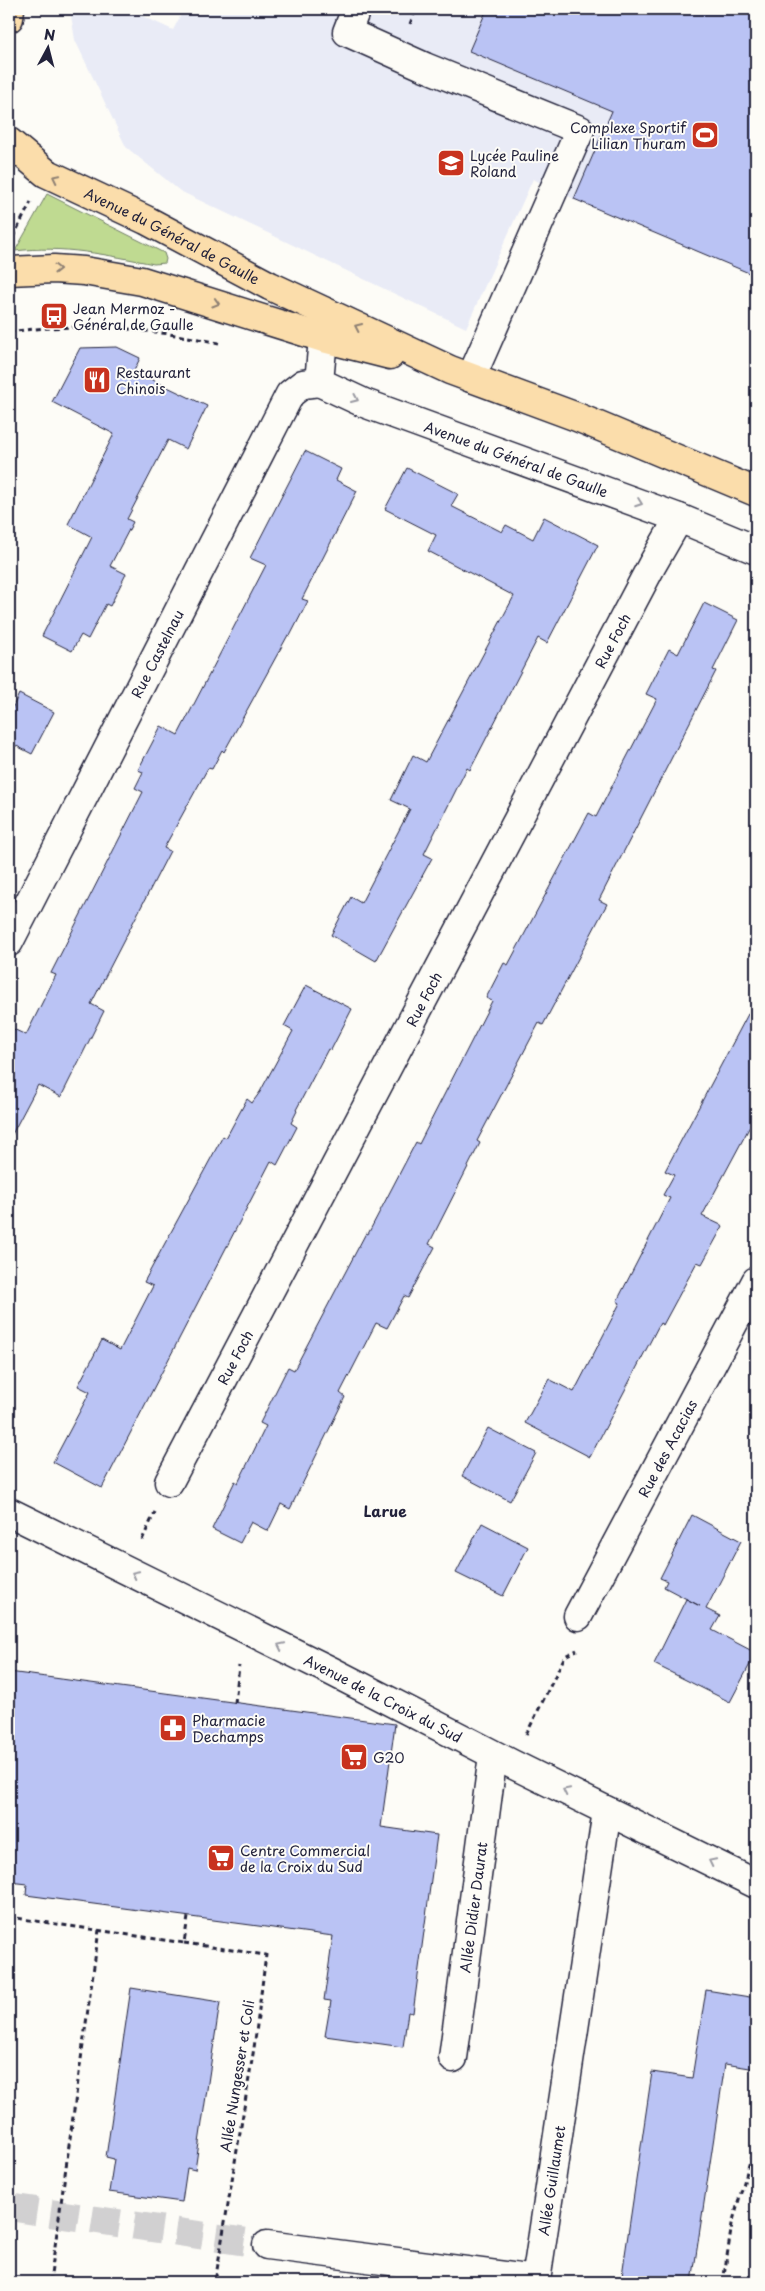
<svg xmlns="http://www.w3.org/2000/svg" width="765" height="2291" font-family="'Playpen Sans',sans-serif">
  <rect width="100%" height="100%" fill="#fdfcf7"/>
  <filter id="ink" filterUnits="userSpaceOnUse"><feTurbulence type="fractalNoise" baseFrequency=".02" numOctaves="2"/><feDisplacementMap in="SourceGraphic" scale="10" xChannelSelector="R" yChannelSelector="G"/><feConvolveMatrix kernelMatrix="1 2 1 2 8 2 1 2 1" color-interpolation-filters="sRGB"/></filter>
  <g filter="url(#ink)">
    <!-- built -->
    <polygon fill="#e9ebf6" points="70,9 127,9 173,30 184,9 756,9 756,276 574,199 533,179 466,328 180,191 126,147 75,40"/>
    <!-- green -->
    <path fill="#bfda91" stroke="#707e66" d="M47,194L164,253L166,259L165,263L154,264C107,255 63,245 15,251Z"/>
    <!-- building -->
    <g fill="#bac3f4" stroke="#22223b">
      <polygon points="487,9 756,9 756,276 574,199 612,111 469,51"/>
      <polygon points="117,347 140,358 134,371 207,406 186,449 168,440 127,519 133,522 110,566 126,574 110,606 106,604 88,639 81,635 72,651 42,636 92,537 68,524 114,434 52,402 80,348"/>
      <polygon points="305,451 341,469 336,480 357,491 302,599 308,601 290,636 288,635 224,752 222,750 212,769 208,768 164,848 170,851 91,1004 104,1011 61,1097 38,1085 9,1140 9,1027 26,1035 56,975 51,973 143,792 135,788 143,772 138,770 161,726 178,735 266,565 250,558"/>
      <polygon points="407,468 458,494 451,506 502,532 506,525 533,539 544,517 598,545 547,643 538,638 470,770 467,768 424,854 432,858 376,961 331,935 351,897 361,903 410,809 391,800 413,755 426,762 514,596 428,551 436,535 385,509"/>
      <polygon points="704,603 738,620 713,670 716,671 599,900 607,904 543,1025 539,1023 477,1141 480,1143 429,1244 435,1247 408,1298 404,1296 387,1328 376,1323 340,1393 345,1397 290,1509 281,1504 268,1531 251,1522 240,1543 212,1529 235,1481 238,1483 266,1426 260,1423 288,1367 294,1370 366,1233 368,1234 416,1142 419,1144 492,1001 486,998 504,963 508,965 589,813 596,817 657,699 646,694 669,649 678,654"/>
      <polygon points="19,694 54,712 32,754 9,742 9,715"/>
      <polygon points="306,985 352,1009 331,1050 328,1049 296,1110 297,1111 291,1123 297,1127 277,1165 271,1161 102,1488 53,1462 90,1392 78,1386 102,1340 120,1350 153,1286 144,1282 223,1136 226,1138 247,1099 252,1103 260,1092 293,1031 284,1026"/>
      <polygon points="756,999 756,1115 702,1216 723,1226 702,1264 697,1262 663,1325 660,1323 590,1457 525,1423 549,1379 574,1392 620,1303 617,1301 670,1198 663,1195 674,1175 665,1171"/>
      <polygon points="488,1428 536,1453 510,1501 462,1476"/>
      <polygon points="692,1515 741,1541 706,1609 720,1616 712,1630 756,1653 730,1702 654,1664 686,1599 700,1606 664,1587 667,1581 660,1578"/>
      <polygon points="482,1523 528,1547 503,1596 456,1573"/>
      <polygon points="9,1672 395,1724 381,1827 437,1835 413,2013 408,2012 403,2047 325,2036 331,2001 324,2000 333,1936 26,1895 27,1884 9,1882"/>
      <polygon points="131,1988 220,2002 195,2170 187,2168 182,2202 109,2192 114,2159 106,2157"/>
      <polygon points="706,1990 756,1998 756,2069 725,2064 692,2282 621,2282 652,2072 692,2078"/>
    </g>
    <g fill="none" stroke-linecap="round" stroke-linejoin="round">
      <!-- minor-tunnel -->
      <polyline stroke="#d1d0d1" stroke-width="28" stroke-dasharray="28 14" stroke-linecap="butt" points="9,2207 267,2245"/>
      <!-- minor casing -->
      <g stroke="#22223b" stroke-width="31">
        <g id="minor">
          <polyline points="356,9 347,32 425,67 580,130 471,378"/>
          <path id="s1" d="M323,338L319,382L364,403L679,518L756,550"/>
          <path id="s2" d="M9,942L290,394L303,384L319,382"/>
          <path id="s3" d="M169,1482L652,565L679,518"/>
          <path id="s4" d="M9,1512L331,1671L512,1764L756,1884"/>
          <path id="s5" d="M578,1616L756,1281"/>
          <path id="s6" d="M453,2058L493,1755"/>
          <path id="s7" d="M267,2245L536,2280L607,1811"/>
        </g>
      </g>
      <!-- major casing -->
      <g stroke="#22223b" stroke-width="31">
        <g id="major">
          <polyline points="9,18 10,9"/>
          <path id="s8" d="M9,142L46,173L146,220L270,286L450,370L577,417L756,492"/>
          <polyline points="9,271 54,269 84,271 142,281 323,338 390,355"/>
        </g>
      </g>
      <!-- path -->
      <g stroke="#22223b" stroke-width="3" stroke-dasharray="5 4" stroke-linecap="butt">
        <polyline points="410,24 416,9"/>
        <polyline points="13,237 31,202"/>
        <path d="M9,332C82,322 147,328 219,343"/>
        <polyline points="142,1540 155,1512"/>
        <polyline points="235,1703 239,1666"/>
        <polyline points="526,1735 565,1656 577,1650"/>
        <polyline points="9,1917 184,1943 188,1917"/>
        <polyline points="184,1943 266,1955 254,2048 215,2282"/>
        <polyline points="216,2279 238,2282"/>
        <polyline points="50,2282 99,1930"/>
        <polyline points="723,2282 732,2224 752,2154 756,2150"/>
      </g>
      <!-- minor -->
      <use href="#minor" stroke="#fdfcf7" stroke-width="28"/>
      <!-- major -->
      <use href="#major" stroke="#fbddab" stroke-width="28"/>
    </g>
    <!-- one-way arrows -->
    <defs><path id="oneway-chevron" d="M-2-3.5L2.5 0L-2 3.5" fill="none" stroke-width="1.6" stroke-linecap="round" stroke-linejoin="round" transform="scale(1.25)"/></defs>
    <g stroke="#8e8073">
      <use href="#oneway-chevron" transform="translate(56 178) rotate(-154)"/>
      <use href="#oneway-chevron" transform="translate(57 269) rotate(1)"/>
      <use href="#oneway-chevron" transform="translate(216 303) rotate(17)"/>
      <use href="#oneway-chevron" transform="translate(358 327) rotate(-155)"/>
    </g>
    <g stroke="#9a9aa2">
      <use href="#oneway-chevron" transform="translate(355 399) rotate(24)"/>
      <use href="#oneway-chevron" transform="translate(639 503) rotate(20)"/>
      <use href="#oneway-chevron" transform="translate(135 1574) rotate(-154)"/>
      <use href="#oneway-chevron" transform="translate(281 1646) rotate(-154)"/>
      <use href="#oneway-chevron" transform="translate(566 1791) rotate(-154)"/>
      <use href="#oneway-chevron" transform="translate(712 1862) rotate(-154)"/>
    </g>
  </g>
  <!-- icons -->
  <defs>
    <g id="stadium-square" transform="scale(1.4375)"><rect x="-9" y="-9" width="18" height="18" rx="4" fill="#c8321e" stroke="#fdfcf7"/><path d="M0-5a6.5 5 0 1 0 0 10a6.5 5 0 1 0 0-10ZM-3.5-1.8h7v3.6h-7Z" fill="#fff"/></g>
    <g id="school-square" transform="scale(1.4375)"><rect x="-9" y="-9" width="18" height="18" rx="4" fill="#c8321e" stroke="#fdfcf7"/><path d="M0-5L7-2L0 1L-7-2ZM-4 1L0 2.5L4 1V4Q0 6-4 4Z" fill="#fff"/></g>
    <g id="bus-square" transform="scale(1.4375)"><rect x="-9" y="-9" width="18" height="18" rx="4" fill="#c8321e" stroke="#fdfcf7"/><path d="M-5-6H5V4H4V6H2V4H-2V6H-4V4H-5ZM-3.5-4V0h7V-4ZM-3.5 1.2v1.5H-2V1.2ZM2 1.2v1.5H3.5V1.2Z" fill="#fff"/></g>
    <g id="restaurant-square" transform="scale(1.4375)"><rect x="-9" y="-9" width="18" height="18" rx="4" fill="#c8321e" stroke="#fdfcf7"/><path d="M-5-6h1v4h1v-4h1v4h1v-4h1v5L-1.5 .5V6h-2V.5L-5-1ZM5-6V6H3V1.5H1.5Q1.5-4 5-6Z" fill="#fff"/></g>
    <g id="pharmacy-square" transform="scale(1.4375)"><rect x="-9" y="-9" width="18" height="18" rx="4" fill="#c8321e" stroke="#fdfcf7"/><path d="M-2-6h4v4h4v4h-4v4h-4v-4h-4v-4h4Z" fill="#fff"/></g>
    <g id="supermarket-square" transform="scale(1.4375)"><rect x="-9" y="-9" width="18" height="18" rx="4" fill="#c8321e" stroke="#fdfcf7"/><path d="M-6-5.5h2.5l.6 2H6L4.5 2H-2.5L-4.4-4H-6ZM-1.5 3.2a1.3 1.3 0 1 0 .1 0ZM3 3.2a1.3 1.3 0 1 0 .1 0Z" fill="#fff"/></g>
  </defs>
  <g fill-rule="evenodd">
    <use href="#stadium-square" x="705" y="135"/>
    <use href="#school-square" x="451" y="163"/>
    <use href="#bus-square" x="54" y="316"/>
    <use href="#restaurant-square" x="97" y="380"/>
    <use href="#pharmacy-square" x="173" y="1728"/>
    <use href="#supermarket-square" x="354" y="1757"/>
    <use href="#supermarket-square" x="221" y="1858"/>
  </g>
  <g text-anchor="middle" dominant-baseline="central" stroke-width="4" stroke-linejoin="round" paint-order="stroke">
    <!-- poi labels -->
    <g font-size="14" fill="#22223b" stroke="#fdfcf7" text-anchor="start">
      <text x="686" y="127" text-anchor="end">Complexe Sportif<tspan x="686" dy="16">Lilian Thuram</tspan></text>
      <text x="470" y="155">Lycée Pauline<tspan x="470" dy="16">Roland</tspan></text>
      <text x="73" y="308">Jean Mermoz -<tspan x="73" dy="16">Général de Gaulle</tspan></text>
      <text x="116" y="372">Restaurant<tspan x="116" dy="16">Chinois</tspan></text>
      <text x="192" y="1720">Pharmacie<tspan x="192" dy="16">Dechamps</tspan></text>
      <text x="373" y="1757">G20</text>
      <text x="240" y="1850">Centre Commercial<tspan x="240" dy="16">de la Croix du Sud</tspan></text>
    </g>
    <!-- street labels -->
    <g font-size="14" fill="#22223b" stroke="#fdfcf7">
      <text stroke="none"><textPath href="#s8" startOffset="189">Avenue du Général de Gaulle</textPath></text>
      <text stroke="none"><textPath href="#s1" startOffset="256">Avenue du Général de Gaulle</textPath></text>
      <text stroke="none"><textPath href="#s3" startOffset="951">Rue Foch</textPath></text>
      <text stroke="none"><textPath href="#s2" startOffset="324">Rue Castelnau</textPath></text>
      <text stroke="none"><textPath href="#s3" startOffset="546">Rue Foch</textPath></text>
      <text stroke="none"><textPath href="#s3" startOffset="141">Rue Foch</textPath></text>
      <text stroke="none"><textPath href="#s5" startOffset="190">Rue des Acacias</textPath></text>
      <text stroke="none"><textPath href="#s4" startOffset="418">Avenue de la Croix du Sud</textPath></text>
      <text stroke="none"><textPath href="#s6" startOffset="152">Allée Didier Daurat</textPath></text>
      <text transform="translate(237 2076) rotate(-81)">Allée Nungesser et Coli</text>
      <text stroke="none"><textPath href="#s7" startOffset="372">Allée Guillaumet</textPath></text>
    </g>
    <!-- neighbourhood labels -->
    <g font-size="15" font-weight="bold" fill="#22223b" stroke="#fdfcf7">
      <text x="385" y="1510">Larue</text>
    </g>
  </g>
  <!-- margin -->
  <rect width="765" height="2291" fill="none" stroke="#fdfcf7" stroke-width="30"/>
  <rect x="15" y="15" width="735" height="2261" fill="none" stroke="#22223b" stroke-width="2" filter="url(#ink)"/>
  <!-- north arrow -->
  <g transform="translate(48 48) rotate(7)" stroke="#fdfcf7" stroke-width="4" paint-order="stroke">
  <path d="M0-4L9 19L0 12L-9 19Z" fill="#22223b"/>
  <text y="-8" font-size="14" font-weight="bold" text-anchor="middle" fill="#22223b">N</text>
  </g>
</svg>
